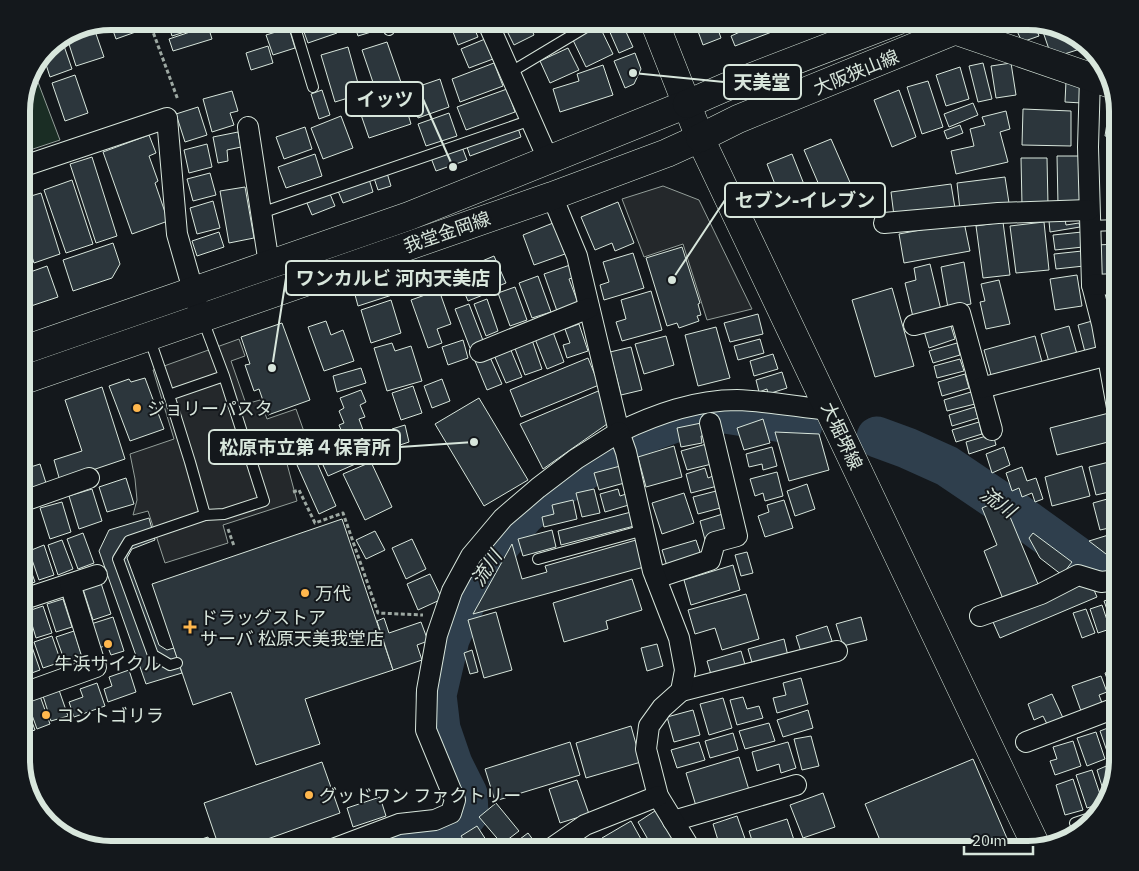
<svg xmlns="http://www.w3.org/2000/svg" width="1139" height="871" font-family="'IBM Plex Sans','Noto Sans JP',sans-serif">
  <rect width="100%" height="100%" fill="#14181c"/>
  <!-- green -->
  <polygon fill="#1a2d24" stroke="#939e99" points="33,69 60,140 21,153 21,105"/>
  <!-- parking -->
  <g fill="#24282b" stroke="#939e99">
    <polygon points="663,186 699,200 752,309 707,320 683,244 644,257 622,199"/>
    <polygon points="239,339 245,356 231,361 246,404 260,400 267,419 296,409 307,440 283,449 297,501 223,525 228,543 165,563 148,511 133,515 137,500 135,479 130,454 174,439 153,370"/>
  </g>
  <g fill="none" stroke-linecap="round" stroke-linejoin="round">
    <!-- river -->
    <g stroke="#2f3f4d" stroke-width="41">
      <polyline points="877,437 907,448 947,466 1012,510 1087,564 1118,567"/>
      <polyline points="366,850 403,835 437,832 457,827 468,813 467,794 452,764 440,729 436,695 449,639 474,582 501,543 525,514 552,492 631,438 689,417 725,413 802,425"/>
    </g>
  </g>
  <!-- building -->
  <g fill="#2c363c" stroke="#d8e6dc">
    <polygon points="142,21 144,29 116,39 110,22"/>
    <polygon points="174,21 203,21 204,26 172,36 168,23"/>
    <polygon points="210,21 225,21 227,27 213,31"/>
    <polygon points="260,21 287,21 288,24 264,32"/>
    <polygon points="300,21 332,21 337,33 308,43"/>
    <polygon points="353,21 378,21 381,29 358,36"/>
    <polygon points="393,21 415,21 396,28"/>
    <polygon points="457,21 471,21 478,37 458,45 450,24"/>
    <polygon points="502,21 528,21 534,35 514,45"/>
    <polygon points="605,21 621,21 633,47 619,53"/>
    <polygon points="700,21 715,21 721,38 703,45 695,23"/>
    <polygon points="738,21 773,21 777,30 735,46 731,36 742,31"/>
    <polygon points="778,21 792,21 794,26 782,31"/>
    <polygon points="599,25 613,54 586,67 572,38"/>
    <polygon points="1035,25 1039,36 1022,42 1017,31"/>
    <polygon points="208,26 212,39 173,51 169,39"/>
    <polygon points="1041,26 1077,38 1080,49 1052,58"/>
    <polygon points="94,28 104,57 76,66 67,38"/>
    <polygon points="289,28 295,48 273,55 266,35"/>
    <polygon points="485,39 493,59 469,68 461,49"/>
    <polygon points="62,40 72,69 50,77 43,55 52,44"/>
    <polygon points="387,42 403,88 378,97 362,50"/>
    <polygon points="268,46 273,63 251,70 246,53"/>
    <polygon points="348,47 361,94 335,102 321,55"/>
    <polygon points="568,48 579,70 550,83 540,61"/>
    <polygon points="635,53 641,69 634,84 625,88 614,61"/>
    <polygon points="494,63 503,86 460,102 452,79"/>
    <polygon points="983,63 992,99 978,102 969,66"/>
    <polygon points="1011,63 1016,95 996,98 991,66"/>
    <polygon points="603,65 613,95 560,112 553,89 579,81 577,74"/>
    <polygon points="960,67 969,99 946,106 936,75"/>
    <polygon points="75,75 88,113 65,121 52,83"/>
    <polygon points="440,79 449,107 418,118 408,90"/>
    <polygon points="928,81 943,127 922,134 907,87"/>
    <polygon points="1066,81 1083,82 1082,103 1065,102"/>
    <polygon points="507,89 515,112 466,130 457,107"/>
    <polygon points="322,90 330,115 319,119 311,94"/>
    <polygon points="899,90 916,137 892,147 874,100"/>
    <polygon points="232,91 238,111 230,113 234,125 212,132 203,99"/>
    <polygon points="402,94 411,124 369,138 359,109"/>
    <polygon points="973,103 978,115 949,127 944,114"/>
    <polygon points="1110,104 1116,105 1118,111 1118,138 1105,136"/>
    <polygon points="198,107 207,135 185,142 176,114"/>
    <polygon points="1023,109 1071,111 1071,146 1022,145"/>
    <polygon points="1006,111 1010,129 1000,132 1008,162 956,174 951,151 974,146 970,129 985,125 982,117"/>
    <polygon points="449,113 457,136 426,146 418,124"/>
    <polygon points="341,116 353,148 323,159 311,128"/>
    <polygon points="517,125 521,137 470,156 466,144"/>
    <polygon points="960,125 963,133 947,139 944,131"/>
    <polygon points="305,127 312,149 284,159 276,137"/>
    <polygon points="238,132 241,147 227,150 228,161 218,163 213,137"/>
    <polygon points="149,135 156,153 149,156 158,181 155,183 168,221 132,234 103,152"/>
    <polygon points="831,139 852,187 825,199 804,150"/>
    <polygon points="207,144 212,167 189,173 184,150"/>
    <polygon points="462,147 467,160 436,171 431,158"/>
    <polygon points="1109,147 1118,147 1118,167 1110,167"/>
    <polygon points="315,154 322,176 286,188 278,167"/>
    <polygon points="792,154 811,202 786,212 767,164"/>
    <polygon points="1057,156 1079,156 1080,204 1058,205"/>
    <polygon points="92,157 117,236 96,243 70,164"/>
    <polygon points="1021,158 1047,158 1048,205 1022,205"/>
    <polygon points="210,173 216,195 193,201 187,179"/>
    <polygon points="387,173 391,186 378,190 374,178"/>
    <polygon points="1005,177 1009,203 960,210 957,183"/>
    <polygon points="1108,177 1118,177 1118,206 1110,206"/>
    <polygon points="369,179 373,192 343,203 338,191"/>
    <polygon points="72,180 93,244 66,253 44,190"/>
    <polygon points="951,184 955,208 894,216 891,192"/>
    <polygon points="245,187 254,238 229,243 220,191"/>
    <polygon points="41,193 60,254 34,263 21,222 21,199"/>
    <polygon points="330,194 335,206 312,215 307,203"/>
    <polygon points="213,201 220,228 197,234 190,208"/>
    <polygon points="618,202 634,243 615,251 612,243 595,250 581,217"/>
    <polygon points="1065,219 1066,225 1079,223 1080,227 1050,232 1049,221"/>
    <polygon points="964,222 970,251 904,263 899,234"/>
    <polygon points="1003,222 1010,275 983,278 976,226"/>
    <polygon points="1044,222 1049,270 1016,273 1010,226"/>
    <polygon points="553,223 565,254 534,265 523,235"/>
    <polygon points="219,232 224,247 197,256 192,241"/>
    <polygon points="1082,232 1083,247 1055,250 1053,235"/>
    <polygon points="21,237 30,265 21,267"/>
    <polygon points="113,243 120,264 112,278 73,291 63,260"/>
    <polygon points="1117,244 1118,279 1099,279 1097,245"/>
    <polygon points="682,247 700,303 698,304 701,315 697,316 699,321 679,328 677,323 667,326 646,258"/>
    <polygon points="1082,251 1084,266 1056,269 1054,254"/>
    <polygon points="633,253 644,288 604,300 600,285 609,282 603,262"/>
    <polygon points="494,256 506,283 486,291 475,264"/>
    <polygon points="447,261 453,275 442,279 436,266"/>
    <polygon points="469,261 483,295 468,301 454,268"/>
    <polygon points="964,262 971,304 948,308 941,267"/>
    <polygon points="930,264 941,310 913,317 905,283 916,280 914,268"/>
    <polygon points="570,265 575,277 569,279 578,303 557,311 544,274"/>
    <polygon points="47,266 58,297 31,306 30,302 21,305 21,289 27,287 22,275"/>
    <polygon points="1077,275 1082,306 1055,310 1050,279"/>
    <polygon points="538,276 551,312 532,318 519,283"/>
    <polygon points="388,280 392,295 358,306 354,291"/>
    <polygon points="999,280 1010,324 986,329 980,302 985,301 981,284"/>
    <polygon points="515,287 527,320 510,326 498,293"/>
    <polygon points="892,288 914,366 875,377 852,300"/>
    <polygon points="439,290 451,324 437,329 442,343 428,348 411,300"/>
    <polygon points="651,291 662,330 622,341 616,322 626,319 621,300"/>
    <polygon points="487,299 498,331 486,336 474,304"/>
    <polygon points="391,300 401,333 371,343 361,310"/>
    <polygon points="1118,301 1118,334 1115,335 1109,302"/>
    <polygon points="469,304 484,343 470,348 455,309"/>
    <polygon points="758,314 763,334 730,342 724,323"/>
    <polygon points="326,321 331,335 343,330 354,361 324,371 308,327"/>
    <polygon points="1092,321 1099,348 1085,352 1078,325"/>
    <polygon points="282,323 310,400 268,415 259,389 254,391 245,365 250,364 241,337"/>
    <polygon points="950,323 955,339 929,348 924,331"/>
    <polygon points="579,324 588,351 567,358 563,345 570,343 565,329"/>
    <polygon points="1069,326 1077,354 1049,362 1041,334"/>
    <polygon points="716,327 730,378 698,386 685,335"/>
    <polygon points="553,332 564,362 547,369 535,339"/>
    <polygon points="666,336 674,365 644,374 635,344"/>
    <polygon points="1035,336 1042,362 991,375 984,350"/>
    <polygon points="760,339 764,353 738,360 734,346"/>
    <polygon points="463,340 468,358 448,365 442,347"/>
    <polygon points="532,340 542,369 525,375 514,346"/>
    <polygon points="392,343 395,351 411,346 422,381 387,391 374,348"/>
    <polygon points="957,343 960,355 933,363 929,351"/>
    <polygon points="631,347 642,390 621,395 610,352"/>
    <polygon points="510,348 522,377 506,383 494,355"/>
    <polygon points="773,354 778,369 754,376 750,361"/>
    <polygon points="489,355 502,384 487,390 475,361"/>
    <polygon points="588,358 599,385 521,417 510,390"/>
    <polygon points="960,359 964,371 937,378 934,366"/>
    <polygon points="361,368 366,383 337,392 333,376"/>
    <polygon points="782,372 787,388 768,394 767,389 759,392 756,380"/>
    <polygon points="965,374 969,388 942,396 938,382"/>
    <polygon points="145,378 164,429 130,441 109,386 129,379 131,382"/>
    <polygon points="442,379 450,401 432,408 424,386"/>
    <polygon points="413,386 422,413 401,420 392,393"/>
    <polygon points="102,387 125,459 60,481 54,460 82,451 65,400"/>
    <polygon points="603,389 607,424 543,469 520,424"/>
    <polygon points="361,390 366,402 360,405 365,417 359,419 363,430 344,437 339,425 344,423 339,411 344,408 340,398"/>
    <polygon points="971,392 975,404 947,411 944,400"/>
    <polygon points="479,398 528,480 484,506 435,424"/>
    <polygon points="975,407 978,418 952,426 949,415"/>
    <polygon points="1109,413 1116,440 1057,455 1050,428"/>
    <polygon points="763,419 770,443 744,450 737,428"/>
    <polygon points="706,422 708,435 701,436 702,443 681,447 677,428"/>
    <polygon points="979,422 982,434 956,442 952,430"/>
    <polygon points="405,425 409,442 397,446 392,429"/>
    <polygon points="775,432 819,434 829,470 789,481"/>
    <polygon points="366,433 376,455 328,476 314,445 328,439 338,446"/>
    <polygon points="993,434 996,445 969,454 966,442"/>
    <polygon points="710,443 716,463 687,470 681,451"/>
    <polygon points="674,446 682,477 646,487 638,457"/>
    <polygon points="772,447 777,466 763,470 762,464 749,467 746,454"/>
    <polygon points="1004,447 1010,465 992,473 986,454"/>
    <polygon points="311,449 336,506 319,514 293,456"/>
    <polygon points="1117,460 1118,490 1096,495 1089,467"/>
    <polygon points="371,462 392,507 365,520 343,474"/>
    <polygon points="40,464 46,483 21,492 21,470"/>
    <polygon points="624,465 628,482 599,490 594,473"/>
    <polygon points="1082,466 1090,496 1052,506 1045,477"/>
    <polygon points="1022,467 1027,481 1036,478 1043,499 1035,502 1032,493 1022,497 1019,488 1012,491 1006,473"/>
    <polygon points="705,468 708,478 718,474 721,485 691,493 686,474"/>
    <polygon points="777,472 783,496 765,501 763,493 755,496 750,479"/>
    <polygon points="126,478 134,504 107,512 99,487"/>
    <polygon points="807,484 815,509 795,516 787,491"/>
    <polygon points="92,489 102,521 79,529 69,496"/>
    <polygon points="594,489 600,513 582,517 576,493"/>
    <polygon points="618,489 620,496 629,493 632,504 605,512 600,494"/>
    <polygon points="720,490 724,507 698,514 693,497"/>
    <polygon points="684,493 694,523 662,534 652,503"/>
    <polygon points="1118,496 1118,526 1100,530 1093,503"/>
    <polygon points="573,500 577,519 544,527 542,517 554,514 552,505"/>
    <polygon points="784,500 793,528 765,537 758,516 769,512 767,505"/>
    <polygon points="62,502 71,532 50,539 40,508"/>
    <polygon points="991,504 1008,512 1038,584 1003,599 984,551 997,545 982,508"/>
    <polygon points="635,511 638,525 561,545 558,531"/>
    <polygon points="726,513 732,532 705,540 700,521"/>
    <polygon points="149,518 155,540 132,549 127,558 159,645 167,650 174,648 182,673 146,684 99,551 109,530"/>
    <polygon points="342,519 393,670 305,699 320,744 256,765 231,692 193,705 152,584"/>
    <polygon points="552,530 556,547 523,556 518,539"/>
    <polygon points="375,531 385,550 366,559 356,540"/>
    <polygon points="1118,532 1118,551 1106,554 1089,541"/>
    <polygon points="83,533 94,563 78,569 67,539"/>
    <polygon points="1033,533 1072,562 1062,575 1040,558 1029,538"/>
    <polygon points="412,539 426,569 406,579 392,548"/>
    <polygon points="62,540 73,569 58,575 48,545"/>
    <polygon points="636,540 644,567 473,614 512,544 522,579 547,572 545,566"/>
    <polygon points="696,540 701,555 667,566 662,550"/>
    <polygon points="44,545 54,575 39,580 29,551"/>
    <polygon points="24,551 35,582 21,587 21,552"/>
    <polygon points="747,552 753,573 741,576 735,555"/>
    <polygon points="733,565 740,590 691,605 684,580"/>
    <polygon points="430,574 442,599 418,610 407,584"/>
    <polygon points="632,579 642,610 606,621 608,629 564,642 553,603"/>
    <polygon points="101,583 111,614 93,620 83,589"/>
    <polygon points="1080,585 1094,590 1097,597 1000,638 993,622"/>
    <polygon points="746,594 759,639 722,650 715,628 695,634 688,610"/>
    <polygon points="1115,597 1118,606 1118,628 1114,629 1104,601"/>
    <polygon points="63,599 72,627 56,632 47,604"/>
    <polygon points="1102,605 1110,629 1098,633 1090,609"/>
    <polygon points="43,606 52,633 36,638 28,611"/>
    <polygon points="1086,609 1095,633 1082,638 1073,613"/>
    <polygon points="23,611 31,639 21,642 21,612"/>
    <polygon points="496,612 512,670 484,678 468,620"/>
    <polygon points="113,617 124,651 111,655 107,645 99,648 91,624"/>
    <polygon points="861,617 867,640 843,646 836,624"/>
    <polygon points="384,618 389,633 421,622 428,641 417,645 422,660 393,670 377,621"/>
    <polygon points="827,626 833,644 802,655 796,636"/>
    <polygon points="74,631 82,656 65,662 56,637"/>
    <polygon points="52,636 61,662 43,668 34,642"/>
    <polygon points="784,639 788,656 753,666 748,649"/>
    <polygon points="31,644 40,670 26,675 21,661 21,647"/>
    <polygon points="657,644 663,666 647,671 641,648"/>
    <polygon points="472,650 478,672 470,674 464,653"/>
    <polygon points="741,651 746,668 712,678 707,661"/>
    <polygon points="1118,668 1118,690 1116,685 1110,687 1105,673"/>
    <polygon points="129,670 136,692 108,702 104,689 112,686 109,677"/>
    <polygon points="1101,676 1107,692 1099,695 1102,703 1081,711 1072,686"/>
    <polygon points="801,678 808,704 777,713 773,698 786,695 783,683"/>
    <polygon points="97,683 105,706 74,717 69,702 83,697 80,689"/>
    <polygon points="59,690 68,716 51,721 43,696"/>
    <polygon points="1052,694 1063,718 1047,724 1043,716 1034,720 1028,704"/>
    <polygon points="40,696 50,724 37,729 27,701"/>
    <polygon points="743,697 747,709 759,706 763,718 737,725 730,700"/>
    <polygon points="723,698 732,728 709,735 700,704"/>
    <polygon points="25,703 35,730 23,734 21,729 21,704"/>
    <polygon points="693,710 700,735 674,742 667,717"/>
    <polygon points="808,710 813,728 783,737 777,720"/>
    <polygon points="769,723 775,741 745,749 739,731"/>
    <polygon points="1118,724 1118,754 1109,757 1100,731"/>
    <polygon points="631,726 641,762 586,778 576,743"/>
    <polygon points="1096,732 1105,759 1087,766 1077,738"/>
    <polygon points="733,733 738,750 710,758 705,741"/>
    <polygon points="811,736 819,766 802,770 794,739"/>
    <polygon points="1073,741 1081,766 1055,775 1050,761 1057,759 1053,747"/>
    <polygon points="570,742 580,775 495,801 485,769"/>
    <polygon points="699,742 705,760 677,768 671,750"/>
    <polygon points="788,742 796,768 781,773 779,764 757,771 752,752"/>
    <polygon points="739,757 749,790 696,806 686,773"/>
    <polygon points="973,759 1012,850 884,850 865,804"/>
    <polygon points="322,762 340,813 237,850 220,850 204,803"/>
    <polygon points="1111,764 1114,771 1105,796 1097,770"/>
    <polygon points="1092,770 1103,803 1087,808 1076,775"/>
    <polygon points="1073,779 1083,810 1065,815 1056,785"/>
    <polygon points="577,780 589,814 560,823 549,789"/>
    <polygon points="823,793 835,827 803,838 790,805"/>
    <polygon points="380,797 386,816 353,827 347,808"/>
    <polygon points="496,803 519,831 502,844 479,817"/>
    <polygon points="658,809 676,839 659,850 654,850 638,822"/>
    <polygon points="737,816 749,850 721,850 713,824"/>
    <polygon points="787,819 795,843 773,850 755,850 749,831"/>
    <polygon points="631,821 647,850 609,850 602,838"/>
    <polygon points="477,826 492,849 490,850 470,850 461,836"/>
    <polygon points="528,833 540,849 509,850 508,848"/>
    <polygon points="208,837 212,850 188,850 186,844"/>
    <polygon points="447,839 452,850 424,850"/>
    <polygon points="593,841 599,850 580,850"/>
  </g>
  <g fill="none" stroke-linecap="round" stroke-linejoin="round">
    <!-- service casing -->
    <g stroke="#d8e6dc" stroke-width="12">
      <g id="service">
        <polyline points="293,21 313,87"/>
        <polyline points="385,21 389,30"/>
        <polyline points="511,72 596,21"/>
        <polyline points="261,213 531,120"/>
        <polyline points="1090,226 1118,225"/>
        <polyline points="203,320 224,376 264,501 224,514 205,515 190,462 169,395 224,376"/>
        <polyline points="149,337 169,395"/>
        <polyline points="538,559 644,530"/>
        <polyline points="177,663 170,665 153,655 118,559 129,541 205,515"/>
        <polyline points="1075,823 1099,815"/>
      </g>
    </g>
    <!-- minor casing -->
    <g stroke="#d8e6dc" stroke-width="22">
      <g id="minor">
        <polyline points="487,21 548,159"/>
        <polyline points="1090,77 1088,147 1092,285 1102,324 1118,413"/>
        <polyline points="248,127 269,264"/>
        <polyline points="21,167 167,118 177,234 197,304"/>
        <path d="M552,196L577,256L619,432C656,414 695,400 737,400C767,401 799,407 829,410"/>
        <polyline points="884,223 998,213 1089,210"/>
        <polyline points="1092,285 1118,284"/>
        <polyline points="914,325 960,313 992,430"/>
        <polyline points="480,352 589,308"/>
        <polyline points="981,388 1108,355"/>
        <polyline points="21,502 89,478"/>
        <polyline points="656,578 710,560 715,542 737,536 710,423"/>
        <polyline points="21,600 97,575"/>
        <polyline points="980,616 1041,594 1078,575 1101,582 1118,580"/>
        <polyline points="681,691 837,651"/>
        <polyline points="21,694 96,667 70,584"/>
        <polyline points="1026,742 1118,707"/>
        <polyline points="673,821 796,785"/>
        <polyline points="330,850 399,824 435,820 451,813 455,800 426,730 427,690 437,635 452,591 471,556 503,518 538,488 576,459 619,432 626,452 653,571 679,638 685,670 681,691 662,708 649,726 646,749 658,796 691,850"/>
        <polyline points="549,850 585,825 658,796"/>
      </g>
    </g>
    <!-- secondary casing -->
    <g stroke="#d8e6dc" stroke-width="29">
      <g id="secondary">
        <polyline points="654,21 700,138 1037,848"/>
        <polyline points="21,351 409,216 687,104"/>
        <polyline points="21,381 552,196 667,153 700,138"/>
      </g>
    </g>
    <!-- primary casing -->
    <g stroke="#d8e6dc" stroke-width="29">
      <g id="primary">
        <polyline points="951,23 957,31 1111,84"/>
        <polyline points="687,104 726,87 897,21"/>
        <polyline points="700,138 738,119 978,21"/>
      </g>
    </g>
    <!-- path -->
    <g stroke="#9da8a2" stroke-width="3" stroke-dasharray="4 2.5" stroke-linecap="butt">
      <polyline points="149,21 178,100"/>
      <polyline points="293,492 299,490 315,523 343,513 378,613 423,615"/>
      <polyline points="228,529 234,546"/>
    </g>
    <!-- service -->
    <use href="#service" stroke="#14181c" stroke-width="10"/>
    <!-- minor -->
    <use href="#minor" stroke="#14181c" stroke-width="20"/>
    <!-- secondary -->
    <use href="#secondary" stroke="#14181c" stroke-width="28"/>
    <!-- primary -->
    <use href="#primary" stroke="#14181c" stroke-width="28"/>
  </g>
  <!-- markers -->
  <g fill="#ffb74d" stroke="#14181c" stroke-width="2">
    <circle cx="137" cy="408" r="5"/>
    <circle cx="305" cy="593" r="5"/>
    <path d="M187.5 619.5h5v5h5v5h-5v5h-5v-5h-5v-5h5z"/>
    <circle cx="108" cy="644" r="5"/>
    <circle cx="46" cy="715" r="5"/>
    <circle cx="309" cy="795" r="5"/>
  </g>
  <g text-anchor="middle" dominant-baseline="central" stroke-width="4" stroke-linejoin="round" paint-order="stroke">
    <!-- street labels -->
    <g font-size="18" fill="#d8e6dc" stroke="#14181c">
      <text transform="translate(856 72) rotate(-22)">大阪狭山線</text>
      <text transform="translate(447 232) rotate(-19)">我堂金岡線</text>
      <text transform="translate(842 436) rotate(65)">大堀堺線</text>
    </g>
    <!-- poi labels -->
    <g font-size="18" fill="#d8e6dc" stroke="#14181c" text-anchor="start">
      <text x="147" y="408">ジョリーパスタ</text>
      <text x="315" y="593">万代</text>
      <text x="200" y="617">ドラッグストア<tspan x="200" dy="21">サーバ 松原天美我堂店</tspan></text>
      <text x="108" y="663" text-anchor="middle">牛浜サイクル</text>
      <text x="56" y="715">コントゴリラ</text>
      <text x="319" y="795">グッドワン ファクトリー</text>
    </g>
    <!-- water labels -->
    <g font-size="19" font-style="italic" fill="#d8e6dc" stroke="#14181c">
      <text transform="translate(998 502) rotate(35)">流川</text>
      <text transform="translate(486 568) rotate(-56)">流川</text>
    </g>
  </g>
  <!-- crop -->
  <path d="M0 0H1139V871H0ZM111 30H1028A81 81 0 0 1 1109 111V760A81 81 0 0 1 1028 841H111A81 81 0 0 1 30 760V111A81 81 0 0 1 111 30Z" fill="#14181c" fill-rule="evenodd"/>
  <path fill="none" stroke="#d8e6dc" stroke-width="6" d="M111 30H1028A81 81 0 0 1 1109 111V760A81 81 0 0 1 1028 841H111A81 81 0 0 1 30 760V111A81 81 0 0 1 111 30Z"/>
  <!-- callouts -->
  <path fill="none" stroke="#d8e6dc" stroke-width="2" d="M633 73L724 82M453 167L423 99M672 280L725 200M272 368L286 278M474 442L400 447"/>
  <g fill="#d8e6dc" stroke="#14181c" stroke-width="2">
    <circle cx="633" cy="73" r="5"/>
    <circle cx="453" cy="167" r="5"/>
    <circle cx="672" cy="280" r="5"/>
    <circle cx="272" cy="368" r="5"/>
    <circle cx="474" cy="442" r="5"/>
  </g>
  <g fill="#14181c" stroke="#d8e6dc" stroke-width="2">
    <rect x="724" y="65" width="77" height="34" rx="5"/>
    <rect x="346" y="82" width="77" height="34" rx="5"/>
    <rect x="725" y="183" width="160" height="34" rx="5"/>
    <rect x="286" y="261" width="214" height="34" rx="5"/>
    <rect x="209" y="430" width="191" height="34" rx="5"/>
  </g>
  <g font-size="19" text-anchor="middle" font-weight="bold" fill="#d8e6dc">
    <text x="762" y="89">天美堂</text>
    <text x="385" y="106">イッツ</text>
    <text x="805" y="207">セブン-イレブン</text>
    <text x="393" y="285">ワンカルビ 河内天美店</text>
    <text x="305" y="454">松原市立第４保育所</text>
  </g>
  <!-- scale -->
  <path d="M964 846v8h69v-8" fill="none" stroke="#d8e6dc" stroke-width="2.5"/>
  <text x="972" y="846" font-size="15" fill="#d8e6dc" stroke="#14181c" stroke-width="4" paint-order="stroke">20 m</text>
</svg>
